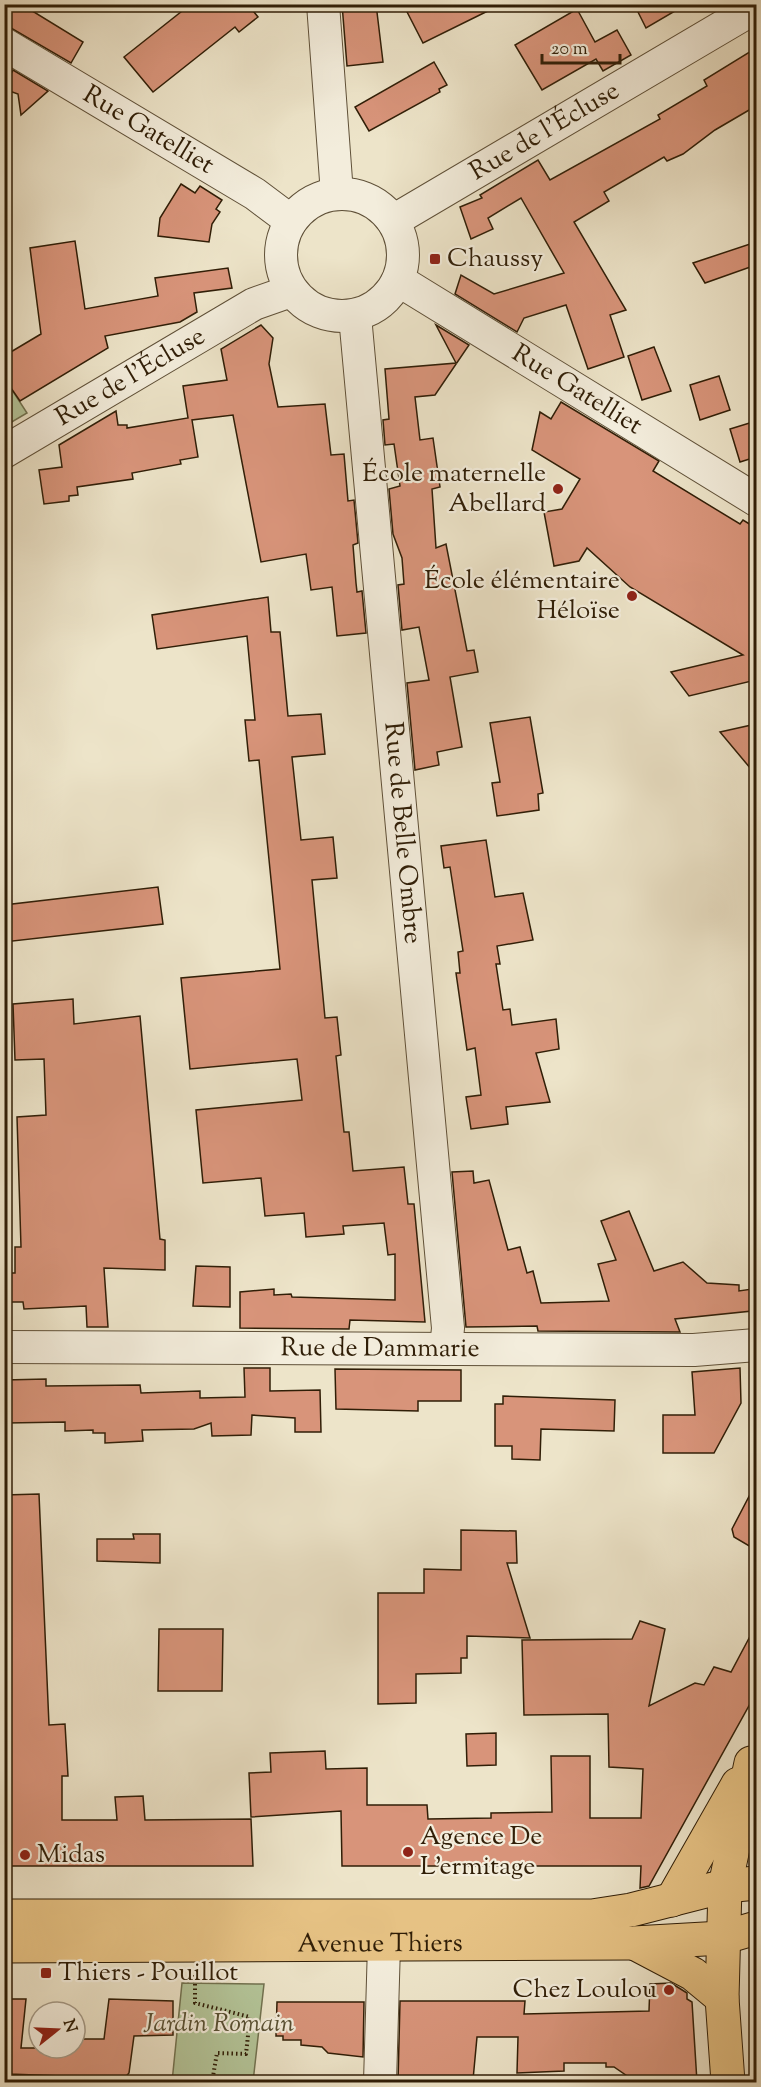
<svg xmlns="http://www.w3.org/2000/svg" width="761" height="2087" font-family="'Sorts Mill Goudy',serif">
  <rect width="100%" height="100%" fill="#ede4c9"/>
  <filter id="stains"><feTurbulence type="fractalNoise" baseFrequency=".00333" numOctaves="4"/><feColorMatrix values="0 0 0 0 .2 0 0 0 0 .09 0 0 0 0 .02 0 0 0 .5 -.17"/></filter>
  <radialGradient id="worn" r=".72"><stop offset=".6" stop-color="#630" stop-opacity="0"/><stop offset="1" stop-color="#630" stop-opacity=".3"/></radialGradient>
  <!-- green -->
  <g fill="#b4c599" stroke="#727250" stroke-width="1.5">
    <polygon points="5,379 27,413 5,426 4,426"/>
    <polygon points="182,1983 264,1984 253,2082 172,2082"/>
  </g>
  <!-- building -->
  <g fill="#d8947a" stroke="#301e07" stroke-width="1.5">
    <polygon points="16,4 21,4 83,42 71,63 4,24"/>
    <polygon points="191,4 263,4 254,12 258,17 239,32 235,27 153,92 124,57"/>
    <polygon points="342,4 376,4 383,62 347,66"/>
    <polygon points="403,4 502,4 423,43"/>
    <polygon points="634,4 687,4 646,28"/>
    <polygon points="577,9 595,42 617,30 631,55 603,71 596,59 542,90 515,45"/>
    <polygon points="756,48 756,106 715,130 683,154 667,161 664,157 604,192 609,201 574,222 626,310 610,315 624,357 588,369 566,305 524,318 517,332 455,294 461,275 494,294 564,273 521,198 488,218 493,229 471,239 460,207 482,198 480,195 538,160 550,180 660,119 658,115 707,86 704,80"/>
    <polygon points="434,62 447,85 439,89 440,92 369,131 355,107"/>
    <polygon points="13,70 48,91 21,115 18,94 4,89"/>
    <polygon points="181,184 195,193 200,186 222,200 216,209 220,212 212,224 209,242 158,236 160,218"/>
    <polygon points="75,241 85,309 158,296 155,278 228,268 232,288 194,293 197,312 180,322 105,336 108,348 20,401 4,378 4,356 41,334 30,248"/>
    <polygon points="756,242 756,265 705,283 693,263"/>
    <polygon points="261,325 273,338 269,364 278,407 325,404 331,455 344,454 348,501 354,500 358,543 353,545 356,583 357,592 362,591 366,633 337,636 332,587 311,590 306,554 261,562 233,415 192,420 198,457 180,460 181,464 132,473 133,479 77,487 78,495 69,496 69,501 44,504 39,470 62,467 59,445 116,411 118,425 127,425 127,428 188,418 183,386 227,380 221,349"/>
    <polygon points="436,325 469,345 435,395 415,397 420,440 433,438 440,487 432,489 436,548 446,544 467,651 474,650 478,672 450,677 462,747 437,752 439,765 415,770 407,683 429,680 419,627 402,630 398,585 404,584 402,558 393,534 389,489 400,486 394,444 385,445 383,420 389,419 385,369 456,363"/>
    <polygon points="654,347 671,391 642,400 628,356"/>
    <polygon points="719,376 730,410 700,420 690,385"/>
    <polygon points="561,402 659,461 653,471 740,524 743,520 756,528 756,680 689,696 671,672 743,655 630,587 587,548 579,561 554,566 544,512 562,509 580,479 532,450 540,412 551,419"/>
    <polygon points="756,421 756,457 740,462 730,429"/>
    <polygon points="268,597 271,632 280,632 288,716 321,714 325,754 292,757 301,840 333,837 337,878 312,880 325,1018 337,1017 341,1055 336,1056 344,1132 349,1132 353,1171 404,1167 408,1204 414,1204 425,1322 350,1320 349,1329 240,1328 240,1292 274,1289 274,1295 291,1294 292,1297 395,1300 395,1254 388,1255 384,1223 343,1226 344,1234 306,1237 304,1213 265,1216 261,1178 203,1183 196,1110 302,1100 297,1059 190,1069 181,978 280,969 259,760 249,761 245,720 255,720 247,636 157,649 152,615"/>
    <polygon points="530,717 543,793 538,794 539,810 497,816 492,783 500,782 490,723"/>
    <polygon points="756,724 756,775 720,732"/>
    <polygon points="486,840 495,897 523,893 533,940 497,946 500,964 496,964 503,1010 510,1009 512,1025 556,1019 559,1049 536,1053 550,1102 506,1107 508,1124 471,1129 466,1097 481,1095 475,1048 467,1050 456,973 460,973 458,952 463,951 450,867 444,868 441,846"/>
    <polygon points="158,887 163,924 4,942 4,905"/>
    <polygon points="73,999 74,1024 140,1016 160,1239 165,1240 165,1270 104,1268 108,1327 87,1327 86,1306 24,1309 23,1302 4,1302 4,1273 15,1273 15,1247 21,1247 17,1117 46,1115 44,1059 15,1060 13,1004"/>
    <polygon points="473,1171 474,1183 489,1180 508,1250 520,1247 527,1273 533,1271 541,1303 609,1301 598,1264 616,1260 601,1221 629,1211 654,1271 683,1262 707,1283 739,1285 739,1291 752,1289 752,1311 675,1319 680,1332 538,1331 537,1326 466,1327 452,1172"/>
    <polygon points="196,1266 230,1267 230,1307 193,1306"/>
    <polygon points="244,1368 270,1368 270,1391 320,1390 321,1432 295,1432 295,1418 252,1415 251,1435 212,1436 211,1423 194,1429 142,1430 143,1441 105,1443 105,1433 93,1433 93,1430 65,1431 65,1422 7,1423 5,1380 46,1379 46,1386 140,1385 141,1393 200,1391 200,1398 245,1397"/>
    <polygon points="740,1368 741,1403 714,1453 663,1453 663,1415 695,1415 692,1372"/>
    <polygon points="335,1369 461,1370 461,1401 418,1401 418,1411 336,1409"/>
    <polygon points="503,1396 615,1400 614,1431 541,1429 540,1460 512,1459 512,1446 495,1446 495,1404 503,1404"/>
    <polygon points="756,1483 756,1550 734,1537 732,1529"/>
    <polygon points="39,1494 49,1725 65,1724 68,1776 62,1776 62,1820 117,1820 115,1797 143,1796 145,1820 251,1819 253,1866 4,1866 4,1495"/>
    <polygon points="461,1530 516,1531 517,1563 507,1563 530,1638 467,1636 467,1658 461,1658 461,1673 416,1674 416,1703 378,1704 378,1593 424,1593 424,1569 461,1570"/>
    <polygon points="133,1534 160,1534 160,1563 97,1561 97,1539 134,1539"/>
    <polygon points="640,1621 665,1629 649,1706 695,1683 704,1685 714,1667 731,1672 756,1625 756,1693 649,1886 640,1888 641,1866 342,1866 341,1811 251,1817 249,1773 271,1772 270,1753 325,1751 326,1769 367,1768 367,1805 427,1805 428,1819 491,1818 491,1813 552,1812 551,1756 590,1756 590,1818 641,1818 643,1769 609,1767 608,1714 524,1715 522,1640 632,1639"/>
    <polygon points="159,1629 223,1629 222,1691 158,1691"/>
    <polygon points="496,1733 496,1765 467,1766 466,1734"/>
    <polygon points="671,1983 687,1993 687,1999 692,2002 697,2082 636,2082 614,2067 606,2067 606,2063 564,2063 564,2071 517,2073 518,2037 477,2037 473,2080 444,2077 443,2082 398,2082 400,2001 525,2001 524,2014 649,2011 650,1984"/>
    <polygon points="4,1999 26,1999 21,2048 75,2048 75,2039 104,2039 109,1999 173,2001 173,2035 134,2036 129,2073 121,2082 62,2082 62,2076 9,2074 10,2068 4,2068"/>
    <polygon points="277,2002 364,2002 363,2057 328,2053 322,2047 301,2045 301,2040 283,2040 283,2036 276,2036"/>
  </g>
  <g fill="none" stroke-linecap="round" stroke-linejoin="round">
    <!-- minor casing -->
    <g stroke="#5f5038" stroke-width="34">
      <g id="minor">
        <polyline points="323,4 337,194"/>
        <path id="s1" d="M4,44L255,194L291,221"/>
        <circle cx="342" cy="255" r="61"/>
        <path id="s2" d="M393,221L756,7"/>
        <path id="s3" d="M398,280L756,500"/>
        <path id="s4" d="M355,316L448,1328L446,1349"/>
        <path id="s5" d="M4,452L254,304L291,291"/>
        <path id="s6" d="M4,1347L694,1350L756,1345"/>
        <polyline points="380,2082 384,1945"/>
      </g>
    </g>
    <!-- major casing -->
    <g stroke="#301e07" stroke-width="35">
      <g id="major">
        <polyline points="672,1900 738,1784"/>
        <polyline points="4,1916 592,1916 631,1910 725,1886 756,1883"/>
        <polyline points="636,1944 693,1974 722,1998"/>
        <path id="s7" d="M4,1946L634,1943L722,1938L756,1928"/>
        <polyline points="728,2082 722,1998 725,1886 751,1763"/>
      </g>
    </g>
    <!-- path -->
    <polyline stroke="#301e07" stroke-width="4" stroke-dasharray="1.5 3" stroke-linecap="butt" points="195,1975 195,2003 250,2017 246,2054 217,2053 212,2082"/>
    <!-- minor -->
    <use href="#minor" stroke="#f3eddc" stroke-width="32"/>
    <!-- major -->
    <use href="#major" stroke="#e6c284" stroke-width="33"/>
  </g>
  <!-- markers -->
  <g fill="#8f2418" stroke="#f3eddc" stroke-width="2">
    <rect x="429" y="253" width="12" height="12" rx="3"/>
    <circle cx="558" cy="489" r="6"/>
    <circle cx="632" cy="596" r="6"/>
    <circle cx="408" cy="1852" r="6"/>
    <circle cx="25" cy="1855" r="6"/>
    <rect x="40" y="1967" width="12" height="12" rx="3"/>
    <circle cx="669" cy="1990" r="6"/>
  </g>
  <g text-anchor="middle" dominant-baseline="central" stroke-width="4.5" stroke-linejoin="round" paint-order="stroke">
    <!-- street labels -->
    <g font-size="26" fill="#301e07" stroke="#f3eddc">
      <text stroke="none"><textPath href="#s1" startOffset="168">Rue Gatelliet</textPath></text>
      <text stroke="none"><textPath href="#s2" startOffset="176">Rue de l'Écluse</textPath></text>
      <text stroke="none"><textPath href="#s5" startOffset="147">Rue de l'Écluse</textPath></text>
      <text stroke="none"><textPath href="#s3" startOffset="210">Rue Gatelliet</textPath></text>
      <text stroke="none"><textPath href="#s4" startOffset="519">Rue de Belle Ombre</textPath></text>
      <text stroke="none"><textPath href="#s6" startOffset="376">Rue de Dammarie</textPath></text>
      <text stroke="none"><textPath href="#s7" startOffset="376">Avenue Thiers</textPath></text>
    </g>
    <!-- poi labels -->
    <g font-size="26" fill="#301e07" stroke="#f3eddc" text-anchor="start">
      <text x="447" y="259">Chaussy</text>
      <text x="546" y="474" text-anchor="end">École maternelle<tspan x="546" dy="30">Abellard</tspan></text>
      <text x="620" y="581" text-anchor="end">École élémentaire<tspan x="620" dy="30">Héloïse</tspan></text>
      <text x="420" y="1837">Agence De<tspan x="420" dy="30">L'ermitage</tspan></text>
      <text x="37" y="1855">Midas</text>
      <text x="58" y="1973">Thiers - Pouillot</text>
      <text x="657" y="1990" text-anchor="end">Chez Loulou</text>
    </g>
    <!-- park labels -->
    <g font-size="26" font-style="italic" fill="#585033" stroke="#f3eddc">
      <text x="219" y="2024">Jardin Romain</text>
    </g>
  </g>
  <!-- margin -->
  <rect width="761" height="2087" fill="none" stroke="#ede4c9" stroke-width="24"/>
  <rect x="6" y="6" width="749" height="2075" fill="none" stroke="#301e07" stroke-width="3"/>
  <rect x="12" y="12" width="737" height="2063" fill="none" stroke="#301e07" stroke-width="1.5"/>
  <!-- north arrow -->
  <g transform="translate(57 2030) rotate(72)"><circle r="28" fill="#f3eddc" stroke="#a59a87" stroke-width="1.5"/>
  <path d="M0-4.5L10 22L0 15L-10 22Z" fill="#8f2418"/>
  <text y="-9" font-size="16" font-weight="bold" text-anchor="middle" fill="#301e07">N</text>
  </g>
  <!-- scale -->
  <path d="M542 54v9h78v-9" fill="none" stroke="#301e07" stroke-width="3"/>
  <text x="551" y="54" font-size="18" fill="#301e07" stroke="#f3eddc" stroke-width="4.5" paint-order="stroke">20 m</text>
  <rect width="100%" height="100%" filter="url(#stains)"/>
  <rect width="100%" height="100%" fill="url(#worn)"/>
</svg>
